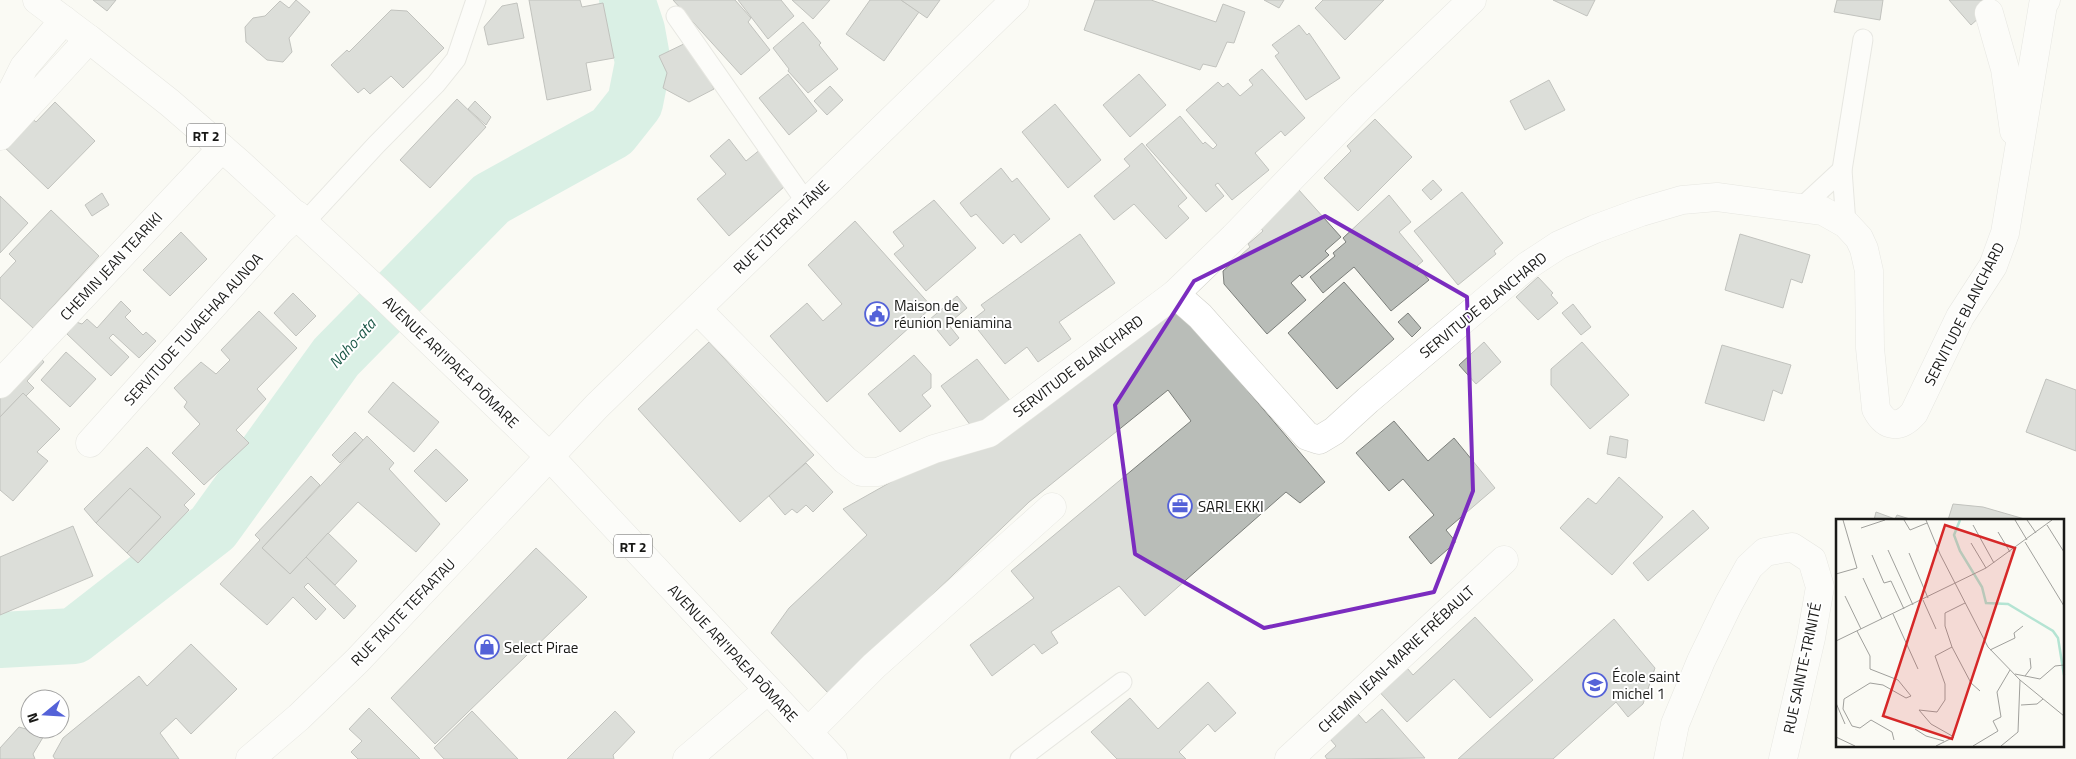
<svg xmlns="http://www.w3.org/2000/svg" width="2076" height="759" font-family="'Titillium Web',sans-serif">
  <rect width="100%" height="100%" fill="#fafaf4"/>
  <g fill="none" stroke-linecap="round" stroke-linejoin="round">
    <!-- river -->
    <polyline stroke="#b4e4d3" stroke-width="56" points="0,640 74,636 213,528 336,357 491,199 612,132 635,103 643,63 637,30 627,0"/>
  </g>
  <!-- building -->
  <g fill="#b9bdb8" stroke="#7c7f7b">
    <polygon points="93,0 116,0 107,11"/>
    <polygon points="296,0 310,12 289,38 292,52 283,62 267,60 246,42 245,27 253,18 265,16 280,1 289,8"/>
    <polygon points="529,0 580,0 582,7 603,3 614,58 586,63 591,90 547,100"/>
    <polygon points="673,0 735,0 751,18 748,22 770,50 741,75"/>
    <polygon points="738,0 781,0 794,16 768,39"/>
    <polygon points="792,0 830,0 813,19"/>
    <polygon points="870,0 901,0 919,12 884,61 846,34"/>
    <polygon points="901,0 940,0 927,18"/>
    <polygon points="1095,0 1151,0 1216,22 1223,4 1245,12 1234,43 1227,42 1216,67 1203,64 1200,70 1084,30"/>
    <polygon points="1264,0 1284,0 1279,8"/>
    <polygon points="1323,0 1384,0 1345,40 1315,8"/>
    <polygon points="1553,0 1595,0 1587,16"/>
    <polygon points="1837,0 1883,0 1880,20 1834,12"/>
    <polygon points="1949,0 1982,0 1989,9 1971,25"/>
    <polygon points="517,3 524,38 488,45 484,27 502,6"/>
    <polygon points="391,10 407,11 444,48 403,88 391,76 370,94 364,88 358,93 331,65 347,50 349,52"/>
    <polygon points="803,22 821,43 819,45 838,69 808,93 788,71 789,69 773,48"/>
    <polygon points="1299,25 1307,35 1309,33 1340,78 1306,100 1275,56 1279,53 1272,45"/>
    <polygon points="690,41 714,89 689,102 663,88 667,73 659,56"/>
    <polygon points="1262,69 1305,118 1285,136 1281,131 1255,153 1269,170 1232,200 1218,183 1215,185 1224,196 1206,212 1146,145 1180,116 1203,144 1205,142 1213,149 1217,145 1186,110 1218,82 1223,87 1228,83 1240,96 1253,85 1249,80"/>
    <polygon points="788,74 817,111 789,135 759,98"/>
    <polygon points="1139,74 1166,105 1130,137 1103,105"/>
    <polygon points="1549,80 1565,110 1525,130 1510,101"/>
    <polygon points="830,86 843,100 827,115 814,101"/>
    <polygon points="457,99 486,127 430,188 400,160"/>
    <polygon points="475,101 491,117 486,125 468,109"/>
    <polygon points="55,102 95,141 48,189 0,143 27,114 36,122"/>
    <polygon points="1055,104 1101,160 1068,188 1022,132"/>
    <polygon points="1375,119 1412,157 1358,211 1324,178 1351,151 1347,146"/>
    <polygon points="729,139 746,161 761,149 785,186 729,236 697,199 726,174 710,156"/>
    <polygon points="1142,143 1187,198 1178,206 1189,218 1166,239 1134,204 1114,220 1094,196 1130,166 1124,159"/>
    <polygon points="1001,168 1012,182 1017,178 1050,219 1021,243 1014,234 1003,244 976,214 971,217 960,203"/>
    <polygon points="1433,180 1442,190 1431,200 1422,190"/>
    <polygon points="1298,189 1341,237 1325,251 1329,255 1302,278 1300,275 1291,283 1306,300 1267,334 1224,284 1223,271 1250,247 1248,244 1263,231 1258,225"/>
    <polygon points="1462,192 1503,243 1494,251 1496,254 1458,285 1414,231"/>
    <polygon points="102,193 109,205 92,216 85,205"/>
    <polygon points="1389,195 1411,222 1399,232 1423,261 1417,266 1429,280 1391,311 1354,267 1323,293 1310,277 1335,256 1333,253 1346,242 1343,238"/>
    <polygon points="0,196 28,223 0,253"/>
    <polygon points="934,200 976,248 926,291 894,254 904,246 893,232"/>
    <polygon points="51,210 99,256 33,328 0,298 0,278 16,261 9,254"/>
    <polygon points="855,221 932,307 827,402 770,336 807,303 823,321 842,304 808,265"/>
    <polygon points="181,232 207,259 170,296 143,270"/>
    <polygon points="1080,234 1115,283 1059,322 1071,339 1038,362 1027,347 1005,364 971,321 985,310 981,305"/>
    <polygon points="1740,234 1810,255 1802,283 1791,279 1783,308 1725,290"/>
    <polygon points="1538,277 1553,293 1551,295 1558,303 1538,320 1516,297"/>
    <polygon points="1344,282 1394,339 1337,389 1288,333"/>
    <polygon points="293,293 316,316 296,336 274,313"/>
    <polygon points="957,296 967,308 948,324 959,338 950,346 929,320"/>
    <polygon points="121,301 131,311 125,317 143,335 146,332 156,341 139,358 113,334 109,338 129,357 111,376 67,334 76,322 82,324 87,319 97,328"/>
    <polygon points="1573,304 1591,327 1581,335 1562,313"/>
    <polygon points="259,311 297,348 257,389 266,399 236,430 249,443 204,485 172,453 200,424 184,407 187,402 174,388 201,362 216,374 230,360 221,350"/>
    <polygon points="1181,312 1325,482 1300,503 1286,492 1145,616 1119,586 1051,632 1058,643 1042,654 1034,644 992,676 970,645 1034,598 1011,571 1191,421 1168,390 1029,502 829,694 771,633 789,608 867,535 843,509 946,451 1165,313"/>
    <polygon points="1408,313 1421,328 1412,337 1398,322"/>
    <polygon points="709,342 814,455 740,522 638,409"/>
    <polygon points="1484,342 1501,362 1476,384 1459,365"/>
    <polygon points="1582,342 1629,395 1590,429 1551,385 1551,369"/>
    <polygon points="1722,345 1791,365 1782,394 1773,390 1764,421 1705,403"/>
    <polygon points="66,352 96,379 70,407 41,380"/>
    <polygon points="38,355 44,362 27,381 34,388 26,396 23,393 0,417 0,396"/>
    <polygon points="914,355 931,374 931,388 922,395 931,406 900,432 868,394"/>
    <polygon points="977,359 1011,402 974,430 941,386"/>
    <polygon points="2046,379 2076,390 2076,451 2026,432"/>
    <polygon points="393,382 439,422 414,452 368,412"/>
    <polygon points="23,393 60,429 37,452 48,461 13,501 0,490 0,417"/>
    <polygon points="1394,421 1428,461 1454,438 1495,488 1446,530 1456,542 1431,564 1409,537 1434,515 1403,479 1389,491 1356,453"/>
    <polygon points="355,432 363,440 340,463 332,455"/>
    <polygon points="367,436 394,463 389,469 440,524 416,552 358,502 290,574 262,548"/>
    <polygon points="1610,436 1628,440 1626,458 1607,454"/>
    <polygon points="147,447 195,494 184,505 189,510 138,563 127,553 161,517 130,488 96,523 84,509"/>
    <polygon points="436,449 468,480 446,502 414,471"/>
    <polygon points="806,463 833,492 813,512 806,505 797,513 792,509 785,515 769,496"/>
    <polygon points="311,476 320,485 262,548 290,574 306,557 356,606 344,619 308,583 304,587 326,609 316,620 293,597 267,625 220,584 260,540 255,535"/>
    <polygon points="1619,477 1663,517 1612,575 1560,528 1588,498 1596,504"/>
    <polygon points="130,488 161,517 127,553 96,523"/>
    <polygon points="1953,504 1983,507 2028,520 1948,520"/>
    <polygon points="1693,510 1709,528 1648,581 1633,563"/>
    <polygon points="1876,512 1895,519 1897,515 1913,520 1874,520"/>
    <polygon points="73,526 93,576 0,615 0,557"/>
    <polygon points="328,533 357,561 335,585 306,557"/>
    <polygon points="536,548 587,597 435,744 391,698"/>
    <polygon points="1475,617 1533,680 1490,718 1454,679 1407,722 1375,687 1402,662 1413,675"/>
    <polygon points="1614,619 1655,668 1643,704 1628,717 1616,702 1553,759 1458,759"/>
    <polygon points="191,644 237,689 191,734 176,718 160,733 179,759 55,759 53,756 63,738 139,676 147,686"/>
    <polygon points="1208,682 1236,713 1215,732 1208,724 1179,752 1186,759 1117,759 1091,732 1130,698 1158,729"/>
    <polygon points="29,698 41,699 30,699 30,729 48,729 33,754 35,759 0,759 0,748 19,727 26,729"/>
    <polygon points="369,708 420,759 358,759 351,752 362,741 349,729"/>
    <polygon points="1382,709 1425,758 1327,759 1325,756 1336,746 1330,739 1358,714 1366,723"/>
    <polygon points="472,711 518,759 444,759 434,748"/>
    <polygon points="615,711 635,732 613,755 614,759 567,759"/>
  </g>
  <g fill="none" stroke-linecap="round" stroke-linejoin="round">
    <!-- service casing -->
    <g stroke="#d1d1cb" stroke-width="21">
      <g id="service">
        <polyline points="676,16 806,202"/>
        <polyline points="1802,207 1842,170"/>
        <polyline points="304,223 376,145 436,84 456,59 476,0"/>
        <polyline points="1846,224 1842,170 1863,39"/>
        <polyline points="1020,759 1122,682"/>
      </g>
    </g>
    <!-- minor casing -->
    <g stroke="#d1d1cb" stroke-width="29">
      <g id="minor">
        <polyline points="1989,13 2005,69 2014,131"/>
        <polyline points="0,105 12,91 24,67 64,20"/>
        <polyline points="0,136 89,39"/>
        <polyline points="1175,294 1234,237 1361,106 1472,0"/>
        <path d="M697,309L845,460L861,472H878L934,449L989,433L1175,294L1200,316L1307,436L1319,440L1334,431L1368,400L1527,266L1559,245L1595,229L1641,212L1682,200L1717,197L1823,211L1846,224L1859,238L1864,249L1869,271L1870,348L1876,409C1886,428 1900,429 1914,413L1960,317L1993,266L2005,233L2043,5L2046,0"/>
        <polyline points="0,384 222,148"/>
        <polyline points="90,443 280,231 297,215"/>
        <polyline points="808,732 874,666 1052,507"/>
        <polyline points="687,759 768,690"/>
        <polyline points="1289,759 1504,560"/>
        <polyline points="1668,759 1675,724 1701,661 1729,603 1749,567 1765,552 1792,547 1812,560 1820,587 1811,638 1783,759"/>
      </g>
    </g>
    <!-- secondary casing -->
    <g stroke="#d1d1cb" stroke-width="29">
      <polyline id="secondary" points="250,759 299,717 358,660 597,406 1015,0"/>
    </g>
    <!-- primary casing -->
    <g stroke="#d1d1cb" stroke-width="29">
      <polyline id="primary" points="37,0 89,39 170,103 238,162 379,292 550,457 833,759"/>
    </g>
    <!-- service -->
    <use href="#service" stroke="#fff" stroke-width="19"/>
    <!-- minor -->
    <use href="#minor" stroke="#fff" stroke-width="28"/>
    <!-- secondary -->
    <use href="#secondary" stroke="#fff" stroke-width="28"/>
    <!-- primary -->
    <use href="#primary" stroke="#fff" stroke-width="28"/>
  </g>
  <!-- marked area -->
  <path d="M0 0H2076V759H0ZM1325,216L1467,297L1473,491L1434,592L1264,628L1135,554L1115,405L1194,281Z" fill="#fafaf4" fill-opacity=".55" fill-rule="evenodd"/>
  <path fill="none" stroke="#7b2cbf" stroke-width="4" stroke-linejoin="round" d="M1325,216L1467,297L1473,491L1434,592L1264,628L1135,554L1115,405L1194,281Z"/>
  <!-- icons -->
  <defs>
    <g id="civic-ring" transform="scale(1.25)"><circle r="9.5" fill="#fff" stroke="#5462d8" stroke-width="1.5"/><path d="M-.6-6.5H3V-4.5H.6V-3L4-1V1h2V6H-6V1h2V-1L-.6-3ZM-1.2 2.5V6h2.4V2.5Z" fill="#5462d8"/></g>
    <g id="office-ring" transform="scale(1.25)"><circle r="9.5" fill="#fff" stroke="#5462d8" stroke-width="1.5"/><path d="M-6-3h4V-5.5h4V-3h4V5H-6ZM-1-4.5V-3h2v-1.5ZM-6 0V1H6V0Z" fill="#5462d8"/></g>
    <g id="shop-ring" transform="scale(1.25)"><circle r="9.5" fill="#fff" stroke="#5462d8" stroke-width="1.5"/><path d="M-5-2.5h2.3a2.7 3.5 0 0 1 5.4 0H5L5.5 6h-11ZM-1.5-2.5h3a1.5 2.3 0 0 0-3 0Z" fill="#5462d8"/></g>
    <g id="school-ring" transform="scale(1.25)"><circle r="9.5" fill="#fff" stroke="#5462d8" stroke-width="1.5"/><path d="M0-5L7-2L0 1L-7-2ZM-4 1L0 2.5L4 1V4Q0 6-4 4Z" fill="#5462d8"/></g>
  </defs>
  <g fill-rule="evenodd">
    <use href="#civic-ring" x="877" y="314"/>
    <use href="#office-ring" x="1180" y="506"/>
    <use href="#shop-ring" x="487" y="647"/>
    <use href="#school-ring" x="1595" y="685"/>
  </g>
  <g text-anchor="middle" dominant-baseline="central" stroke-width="4" stroke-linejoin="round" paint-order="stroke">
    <!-- shield labels -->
    <g fill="#fff" stroke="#5e5e5d" stroke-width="1">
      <rect x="187" y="123.5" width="38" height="23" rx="4"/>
      <rect x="614" y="534.5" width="38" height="23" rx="4"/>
    </g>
    <g font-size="14" font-weight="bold" fill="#191917">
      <text x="206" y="135">RT 2</text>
      <text x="633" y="546">RT 2</text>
    </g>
    <!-- street labels -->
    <g font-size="15" fill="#191917" stroke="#fff">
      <text transform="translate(781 227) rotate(-44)">RUE TŪTERA'I TĀNE</text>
      <text transform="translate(111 266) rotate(-47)">CHEMIN JEAN TEARIKI</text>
      <text transform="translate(1483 305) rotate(-39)">SERVITUDE BLANCHARD</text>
      <text transform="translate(1964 314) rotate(-63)">SERVITUDE BLANCHARD</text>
      <text transform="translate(193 329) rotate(-48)">SERVITUDE TUVAEHAA AUNOA</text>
      <text transform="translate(451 362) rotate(44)">AVENUE ARI'IPAEA PŌMARE</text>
      <text transform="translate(1078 366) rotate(-37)">SERVITUDE BLANCHARD</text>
      <text transform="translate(403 612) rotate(-46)">RUE TAUTE TEFAATAU</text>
      <text transform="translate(733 653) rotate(47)">AVENUE ARI'IPAEA PŌMARE</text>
      <text transform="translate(1396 659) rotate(-43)">CHEMIN JEAN-MARIE FRÉBAULT</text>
      <text transform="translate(1802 668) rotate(-78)">RUE SAINTE-TRINITÉ</text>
    </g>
    <!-- poi labels -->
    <g font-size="15" fill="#191917" stroke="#fff" text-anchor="start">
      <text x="894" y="305">Maison de<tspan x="894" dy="17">réunion Peniamina</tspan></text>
      <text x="1198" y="506">SARL EKKI</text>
      <text x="504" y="647">Select Pirae</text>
      <text x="1612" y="676">École saint<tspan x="1612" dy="17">michel 1</tspan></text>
    </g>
    <!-- water labels -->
    <g font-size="16" font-style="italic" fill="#1b5848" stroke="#fff">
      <text transform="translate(352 343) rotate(-48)">Naho-ata</text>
    </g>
  </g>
  <!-- overview -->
  <g transform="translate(1836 519)">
    <rect width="228" height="228" fill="#fafaf4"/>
    <path fill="none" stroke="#b4e4d3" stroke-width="2.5" d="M124,1L118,16L124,32L146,68L150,84L172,85L217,112L222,119L228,156"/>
    <path fill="none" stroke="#a0a09c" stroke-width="1" d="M68,1L74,11L91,4M90,1L104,35L152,128L184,161L228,197M179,1L191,21M191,1L200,14M137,6L158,44M211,6L228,33M25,9L49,1M162,13L174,33M189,23L228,87M135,24L150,49M52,31L77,86M73,34L92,79M36,36L48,64L55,62L68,90M0,55L21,49L7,1M27,59L46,100M9,77L25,110M87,81L100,110M57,95L82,150M21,112L34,137V150L62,161L75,177L70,179L47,166L34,164L8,180L7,190L16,207L24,209L35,201L56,213L58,221M0,122L150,49L216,1M116,128L135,164L144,172M154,131L179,119L178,114L187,107M179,155L204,160L219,147L228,146M189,157L195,149L194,139M0,184L9,205M185,186L201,185L207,180M79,210L90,217L108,222M0,218L19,227M100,227L118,218L95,205L83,191L101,193L109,181V165L99,137L116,128L109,107V94L129,84M137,227L162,212L157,202L165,198L161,173L174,151M165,227L182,213L184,161"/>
    <path fill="#d62828" fill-opacity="0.15" stroke="#d62828" stroke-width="2.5" d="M109,6L179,29L116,220L47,197Z"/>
    <rect width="228" height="228" fill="none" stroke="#191917" stroke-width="2.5"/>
  </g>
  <!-- north arrow -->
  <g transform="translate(45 714) rotate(252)"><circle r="24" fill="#ffffff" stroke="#a3a3a2"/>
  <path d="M0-4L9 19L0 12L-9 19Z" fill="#5462d8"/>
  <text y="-8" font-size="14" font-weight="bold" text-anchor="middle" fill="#191917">N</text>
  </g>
</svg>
